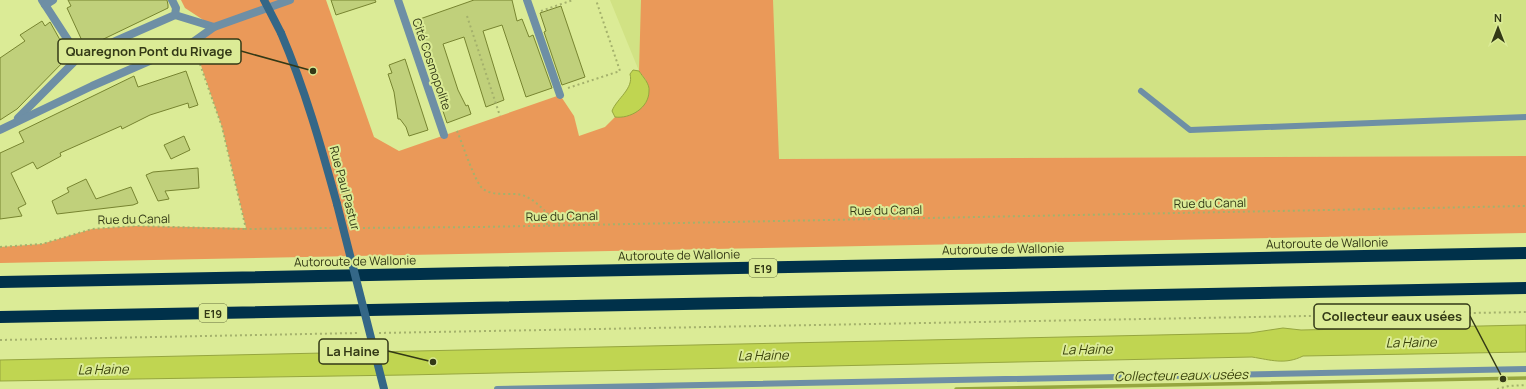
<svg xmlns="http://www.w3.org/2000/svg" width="1526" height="389" font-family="Manrope,sans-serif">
  <rect width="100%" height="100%" fill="#dbeb96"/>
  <!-- built -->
  <polygon fill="#d1e284" points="610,0 1526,0 1526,156 779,159 605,127 615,117 639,71"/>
  <!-- green -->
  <polygon fill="#ea9959" points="181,0 326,0 374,137 399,151 560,95 574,116 579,136 605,127 615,117 626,116 646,80 639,71 641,0 773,0 779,159 1526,156 1526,233 0,263 0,247 42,244 92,229 135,226 246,228 222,127 193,42 214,27 185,8"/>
  <!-- water -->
  <g fill="#c0d551" stroke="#96a63f">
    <path d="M633,70L639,71C643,77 650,84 649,91C649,108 630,119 615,117L612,111C617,98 634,89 630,74Z"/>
    <path d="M1526,325V352L1303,356C1285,365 1271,360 1252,357L405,375L0,381V360L1250,333L1283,328L1301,330Z"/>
  </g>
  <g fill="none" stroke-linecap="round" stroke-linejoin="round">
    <!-- stream -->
    <polyline stroke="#96a63f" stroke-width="3.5" points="956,389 1526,378"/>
  </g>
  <!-- building -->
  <g fill="#c0d07b" stroke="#778430">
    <polygon points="68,0 167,0 168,5 168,8 87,47 84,45 67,8 71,6"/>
    <polygon points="331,0 375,0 376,2 336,15"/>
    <polygon points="474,0 512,0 517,21 522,19 529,37 533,35 552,88 526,97 502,25 483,31 504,100 486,107 464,37 443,44 458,90 466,106 468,105 471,114 447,123 423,52 428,51 417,20"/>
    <polygon points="561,6 585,77 562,85 544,32 546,31 540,13"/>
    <polygon points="42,21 45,26 50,22 69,56 17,109 0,120 0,58 25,41 20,35"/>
    <polygon points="405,59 428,130 409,136 406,127 400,119 398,119 394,92 388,74 392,73 389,65"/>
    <polygon points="186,71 198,105 189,108 188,103 150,115 122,129 121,126 60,153 61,156 37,169 33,162 11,173 26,204 18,208 22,216 0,219 0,153 24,142 19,132 134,76 138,87"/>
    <polygon points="184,136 190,150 171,159 164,145"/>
    <polygon points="198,168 199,188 165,191 169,199 158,201 146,175 153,172"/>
    <polygon points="86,179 96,199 131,187 138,203 133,205 57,214 52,201 69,192 67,188"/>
  </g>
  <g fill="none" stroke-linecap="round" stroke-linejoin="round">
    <!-- path -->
    <g stroke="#a4b16c" stroke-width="2" stroke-dasharray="2 3" stroke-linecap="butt">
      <polyline points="541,11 573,0"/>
      <polyline points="467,16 500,116"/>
      <polyline points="195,50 222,127 246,229 332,228"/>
      <polyline points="568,88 620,71 596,0"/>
      <path d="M457,131C462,142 475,183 483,189C494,197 510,192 522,195C532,198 540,206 547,213V226"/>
      <polyline points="547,213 561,225"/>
      <polyline points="353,228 480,227 1526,206"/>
      <polyline points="0,247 42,244 92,229 135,226 246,229"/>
      <polyline points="379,333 1526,312"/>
      <polyline points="0,340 359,333"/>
      <polyline points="1497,389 1509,386 1526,385"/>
    </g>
    <!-- service -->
    <g stroke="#6e8fa5" stroke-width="6">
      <polyline points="1141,91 1190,130 1526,117"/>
      <polyline points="497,389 1526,369"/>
    </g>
    <!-- minor -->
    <g stroke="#6e8fa5" stroke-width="8">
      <polyline points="42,0 79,57"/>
      <polyline points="398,0 444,135"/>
      <polyline points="527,0 560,95"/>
      <polyline points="45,5 53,0"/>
      <polyline points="175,15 214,27"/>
      <polyline points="18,118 79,57 175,15 176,8 172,0"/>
      <polyline points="0,130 92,86 193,42 214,27 290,0"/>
    </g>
    <!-- secondary -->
    <path stroke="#346787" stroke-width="8" d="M281,33C305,89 321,146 337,204"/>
    <!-- motorway -->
    <g stroke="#00314a" stroke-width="12">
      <polyline points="0,282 1526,253"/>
      <polyline points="0,317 1526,288"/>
    </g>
    <!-- secondary-bridge -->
    <g stroke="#346787" stroke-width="8">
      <polyline points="264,0 281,33"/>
      <polyline points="337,204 384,389"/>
    </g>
  </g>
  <g text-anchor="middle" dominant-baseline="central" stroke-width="4" stroke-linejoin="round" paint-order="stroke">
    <!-- shield labels -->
    <g fill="#dbeb96" stroke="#656e3c" stroke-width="1">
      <rect x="749" y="259" width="28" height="18" rx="3"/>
      <rect x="199" y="304" width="28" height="18" rx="3"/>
    </g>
    <g font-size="11" font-weight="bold" fill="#333916">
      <text x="763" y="268">E19</text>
      <text x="213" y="313">E19</text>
    </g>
    <!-- street labels -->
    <g font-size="12" fill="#333916" stroke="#dbeb96">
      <text transform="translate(432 64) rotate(71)">Cité Cosmopolite</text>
      <text transform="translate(345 188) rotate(75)">Rue Paul Pastur</text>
      <text transform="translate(1210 203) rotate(-1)">Rue du Canal</text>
      <text transform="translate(886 210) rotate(-1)">Rue du Canal</text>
      <text transform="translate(562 216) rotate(-1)">Rue du Canal</text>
      <text transform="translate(134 219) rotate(-1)">Rue du Canal</text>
      <text transform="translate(1327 243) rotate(-1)">Autoroute de Wallonie</text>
      <text transform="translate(1003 249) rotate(-1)">Autoroute de Wallonie</text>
      <text transform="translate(679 255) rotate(-1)">Autoroute de Wallonie</text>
      <text transform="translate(355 261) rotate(-1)">Autoroute de Wallonie</text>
    </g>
    <!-- water labels -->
    <g font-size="13" font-style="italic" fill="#39410a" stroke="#dbeb96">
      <text transform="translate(1411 342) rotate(-1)">La Haine</text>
      <text transform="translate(1087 349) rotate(-1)">La Haine</text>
      <text transform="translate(763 355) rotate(-1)">La Haine</text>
      <text transform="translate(103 369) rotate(-1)">La Haine</text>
      <text transform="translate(1181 375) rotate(-1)">Collecteur eaux usées</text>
    </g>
  </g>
  <!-- callouts -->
  <path fill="none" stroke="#333916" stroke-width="1.5" d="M313 71L241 51M1503 379L1470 316M433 362L388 351"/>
  <g fill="#333916" stroke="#dbeb96" stroke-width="1.5">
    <circle cx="313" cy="71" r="4"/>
    <circle cx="1503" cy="379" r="4"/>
    <circle cx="433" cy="362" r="4"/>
  </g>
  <g fill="#dbeb96" stroke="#333916" stroke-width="1.5">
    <rect x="58" y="39" width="183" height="25" rx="4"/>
    <rect x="1314" y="304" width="156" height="25" rx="4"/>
    <rect x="319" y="339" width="69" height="25" rx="4"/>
  </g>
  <g font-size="13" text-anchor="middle" font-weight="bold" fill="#333916">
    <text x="149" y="56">Quaregnon Pont du Rivage</text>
    <text x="1392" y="321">Collecteur eaux usées</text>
    <text x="353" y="356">La Haine</text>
  </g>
  <!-- north arrow -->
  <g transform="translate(1498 28)" stroke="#dbeb96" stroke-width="3" paint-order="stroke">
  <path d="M0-3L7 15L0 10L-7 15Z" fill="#333916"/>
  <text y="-6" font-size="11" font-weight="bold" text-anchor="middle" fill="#333916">N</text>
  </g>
</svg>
